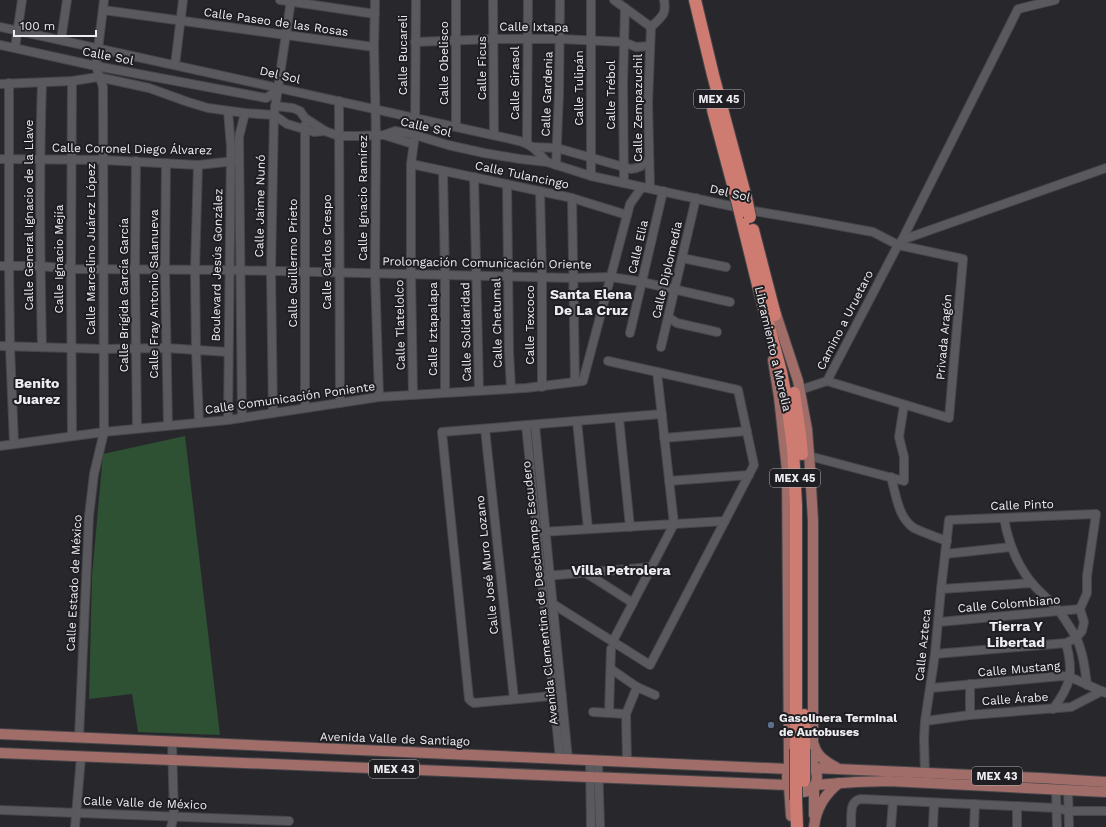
<svg xmlns="http://www.w3.org/2000/svg" width="1106" height="827" font-family="'Work Sans',sans-serif">
  <rect width="100%" height="100%" fill="#28282c"/>
  <!-- green -->
  <polygon fill="#2e5033" points="185,436 220,735 138,732 132,694 89,699 92,576 103,454"/>
  <g fill="none" stroke-linecap="round" stroke-linejoin="round">
    <!-- minor casing -->
    <g stroke="#46464a" stroke-width="10">
      <g id="minor">
        <polyline points="280,0 375,14"/>
        <polyline points="375,0 374,47 376,135 375,273 379,397"/>
        <polyline points="456,0 456,127"/>
        <polyline points="493,0 494,135"/>
        <polyline points="614,0 651,27"/>
        <polyline points="103,10 374,47"/>
        <path d="M0,27L515,140C533,144 535,150 547,162"/>
        <path d="M651,27C661,17 667,15 664,0"/>
        <polyline points="61,40 67,0"/>
        <polyline points="415,42 494,39 560,39 624,42 636,47 650,46"/>
        <polyline points="0,45 96,66 266,98 271,95 277,88"/>
        <polyline points="15,48 22,0"/>
        <polyline points="175,65 183,0"/>
        <polyline points="72,81 71,269 72,436"/>
        <polyline points="9,83 9,265 10,347 14,444"/>
        <path d="M42,83C39,171 40,259 42,347"/>
        <polyline points="0,84 72,81 98,77 149,88 188,102 208,108 245,113 274,115 287,124 314,132 325,131"/>
        <polyline points="339,101 340,403"/>
        <polyline points="275,106 293,108 300,111 305,118 325,131 339,136 358,136 384,135 395,131 415,135 448,145 484,153 520,159 547,162 591,176 754,211 813,221 873,232 898,245 963,259 949,418 827,381"/>
        <polyline points="384,135 413,144"/>
        <polyline points="527,143 528,0"/>
        <path d="M533,147L557,148L631,169C639,168 643,166 649,159"/>
        <polyline points="0,159 103,160 198,165 235,161"/>
        <polyline points="136,161 135,269 137,428"/>
        <polyline points="166,163 165,270 168,425"/>
        <polyline points="411,164 572,198 627,215"/>
        <polyline points="198,165 195,270 196,349 199,422"/>
        <polyline points="556,165 559,93 560,0"/>
        <polyline points="443,171 445,275 445,392"/>
        <polyline points="591,176 591,0"/>
        <polyline points="474,177 479,390"/>
        <polyline points="624,183 623,84 625,8"/>
        <polyline points="507,184 509,351 511,389"/>
        <polyline points="650,188 648,103 651,27"/>
        <polyline points="540,191 542,277 542,387"/>
        <polyline points="572,198 575,382"/>
        <polyline points="902,240 1018,9 1055,0"/>
        <polyline points="682,258 726,267"/>
        <polyline points="0,266 40,266 71,269 229,270 573,278 611,277 642,282 730,302"/>
        <polyline points="668,317 677,323 717,332"/>
        <polyline points="630,333 663,191"/>
        <polyline points="0,346 103,349 166,348 228,352"/>
        <polyline points="661,347 696,198"/>
        <polyline points="800,390 827,381 898,245 902,240 1106,168"/>
        <polyline points="413,395 411,274 411,164 415,135 416,0"/>
        <polyline points="305,408 305,125"/>
        <polyline points="273,413 271,271 274,115 291,0"/>
        <polyline points="242,418 239,137 245,113"/>
        <polyline points="619,418 630,527"/>
        <polyline points="228,420 231,147 228,111"/>
        <polyline points="577,421 588,529"/>
        <polyline points="526,425 560,759"/>
        <polyline points="535,425 568,759"/>
        <polyline points="485,429 514,699"/>
        <polyline points="664,438 747,431"/>
        <polyline points="0,446 104,432 228,420 379,397 526,388 583,381 630,204 642,187"/>
        <polyline points="809,456 904,481 904,457 899,437 904,405"/>
        <path d="M891,477C896,494 898,518 914,528C924,533 936,537 947,541"/>
        <polyline points="669,481 749,475"/>
        <path d="M1004,518C1008,542 1016,563 1031,582C1040,593 1051,601 1059,611C1065,619 1071,629 1076,637C1083,652 1085,669 1087,685"/>
        <polyline points="541,532 725,521"/>
        <polyline points="945,554 1011,547"/>
        <polyline points="586,573 633,603"/>
        <polyline points="545,576 652,567"/>
        <polyline points="941,589 1032,583"/>
        <polyline points="553,604 650,665 754,465 738,390 608,361"/>
        <polyline points="939,622 1080,609"/>
        <polyline points="613,641 674,524 657,372"/>
        <polyline points="611,669 637,687 655,695"/>
        <polyline points="931,688 1062,676 1070,677 1106,693"/>
        <polyline points="562,695 474,703 471,701 469,699 442,432 662,414"/>
        <path d="M1053,709C1071,685 1074,673 1066,643"/>
        <polyline points="593,712 626,714"/>
        <polyline points="609,713 611,649"/>
        <polyline points="970,715 970,684"/>
        <polyline points="925,721 970,715 1071,707 1102,691"/>
        <polyline points="79,737 89,516 94,474 104,432 103,87 96,66 104,0"/>
        <polyline points="590,760 591,827"/>
        <polyline points="598,760 600,827"/>
        <polyline points="627,761 626,714 637,687"/>
        <polyline points="925,773 924,738 925,721 935,654 941,589 949,520 1096,514 1087,576 1087,593 1080,609 1084,622 1082,631 1076,638 1066,643 935,654"/>
        <polyline points="1056,790 1057,827"/>
        <polyline points="1068,790 1069,827"/>
        <polyline points="0,810 289,821"/>
        <polyline points="75,827 81,757"/>
        <polyline points="171,827 174,816 172,742"/>
        <path d="M851,827C852,817 848,801 861,799L1057,808L1068,811H1106"/>
        <polyline points="891,827 893,801"/>
        <polyline points="933,827 934,803"/>
        <polyline points="974,827 975,804"/>
        <polyline points="1017,827 1017,806"/>
      </g>
    </g>
    <!-- major casing -->
    <g stroke="#46464a" stroke-width="12">
      <g id="major">
        <polyline points="774,308 798,381 807,429 810,468 813,521 813,767"/>
        <polyline points="773,360 779,397 787,470 789,768"/>
        <polyline points="0,734 789,769"/>
        <path d="M814,745C817,757 827,762 837,768"/>
        <polyline points="0,753 788,785"/>
        <circle cx="802" cy="777" r="15"/>
        <polyline points="814,768 1041,778 1106,782"/>
        <polyline points="815,785 856,782 889,781 1106,792"/>
        <polyline points="789,786 791,816"/>
        <polyline points="814,787 814,815"/>
        <path d="M814,827C816,808 825,794 839,783"/>
      </g>
    </g>
    <!-- highway casing -->
    <g stroke="#46464a" stroke-width="14">
      <g id="highway">
        <polyline points="695,0 713,75 746,198"/>
        <polyline points="713,110 736,196"/>
        <polyline points="740,212 758,285 781,372 787,402 793,448 796,505 796,749"/>
        <polyline points="753,230 775,315"/>
        <polyline points="794,393 800,434 802,454"/>
        <polyline points="804,749 804,715"/>
        <polyline points="796,800 797,827"/>
      </g>
    </g>
    <!-- minor -->
    <use href="#minor" stroke="#5a595e" stroke-width="8"/>
    <!-- major -->
    <use href="#major" stroke="#a06d69" stroke-width="10"/>
    <!-- highway -->
    <use href="#highway" stroke="#ce7b71" stroke-width="12"/>
    <!-- highway-bridge casing -->
    <g stroke="#46464a" stroke-width="14" stroke-linecap="butt">
      <g id="highway-bridge">
        <polyline points="736,196 740,212"/>
        <polyline points="746,198 750,217"/>
        <polyline points="796,749 796,800"/>
        <polyline points="804,749 804,781"/>
      </g>
    </g>
    <!-- highway-bridge -->
    <use href="#highway-bridge" stroke="#ce7b71" stroke-width="12"/>
  </g>
  <!-- markers -->
  <circle fill="#5c6f8a" stroke="#1f1e23" stroke-width="1.5" cx="771" cy="725" r="4"/>
  <g text-anchor="middle" dominant-baseline="central" stroke-width="4" stroke-linejoin="round" paint-order="stroke">
    <!-- shield labels -->
    <g fill="#1f1e23" stroke="#b0afb2" stroke-width="1">
      <rect x="694" y="90" width="50" height="18" rx="3"/>
      <rect x="770" y="469" width="50" height="18" rx="3"/>
      <rect x="369" y="760" width="50" height="18" rx="3"/>
      <rect x="972" y="767" width="50" height="18" rx="3"/>
    </g>
    <g font-size="11" font-weight="bold" fill="#eeedf0">
      <text x="719" y="99">MEX 45</text>
      <text x="795" y="478">MEX 45</text>
      <text x="394" y="769">MEX 43</text>
      <text x="997" y="776">MEX 43</text>
    </g>
    <!-- street labels -->
    <g font-size="12" fill="#eeedf0" stroke="#1f1e23">
      <text transform="translate(276 22) rotate(8)">Calle Paseo de las Rosas</text>
      <text transform="translate(534 27) rotate(1)">Calle Ixtapa</text>
      <text transform="translate(403 55) rotate(-90)">Calle Bucareli</text>
      <text transform="translate(108 56) rotate(11)">Calle Sol</text>
      <text transform="translate(444 63) rotate(-90)">Calle Obelisco</text>
      <text transform="translate(482 68) rotate(-90)">Calle Ficus</text>
      <text transform="translate(280 75) rotate(13)">Del Sol</text>
      <text transform="translate(515 83) rotate(-90)">Calle Girasol</text>
      <text transform="translate(579 88) rotate(-90)">Calle Tulipán</text>
      <text transform="translate(547 94) rotate(-88)">Calle Gardenia</text>
      <text transform="translate(611 95) rotate(-90)">Calle Trébol</text>
      <text transform="translate(638 108) rotate(-90)">Calle Zempazuchil</text>
      <text transform="translate(426 127) rotate(13)">Calle Sol</text>
      <text transform="translate(132 149) rotate(1)">Calle Coronel Diego Álvarez</text>
      <text transform="translate(522 175) rotate(12)">Calle Tulancingo</text>
      <text transform="translate(730 193) rotate(13)">Del Sol</text>
      <text transform="translate(363 198) rotate(-90)">Calle Ignacio Ramírez</text>
      <text transform="translate(260 206) rotate(-89)">Calle Jaime Nunó</text>
      <text transform="translate(29 215) rotate(-90)">Calle General Ignacio de la Llave</text>
      <text transform="translate(638 247) rotate(-77)">Calle Elia</text>
      <text transform="translate(91 249) rotate(-90)">Calle Marcelino Juárez López</text>
      <text transform="translate(327 252) rotate(-90)">Calle Carlos Crespo</text>
      <text transform="translate(59 259) rotate(-90)">Calle Ignacio Mejía</text>
      <text transform="translate(293 263) rotate(-90)">Calle Guillermo Prieto</text>
      <text transform="translate(487 263) rotate(1)">Prolongación Comunicación Oriente</text>
      <text transform="translate(217 265) rotate(-89)">Boulevard Jesús González</text>
      <text transform="translate(667 270) rotate(-77)">Calle Diplomedia</text>
      <text transform="translate(154 294) rotate(-90)">Calle Fray Antonio Salanueva</text>
      <text transform="translate(124 295) rotate(-90)">Calle Brígida García García</text>
      <text transform="translate(845 320) rotate(-63)">Camino a Uruetaro</text>
      <text transform="translate(497 323) rotate(-91)">Calle Chetumal</text>
      <text transform="translate(400 325) rotate(-91)">Calle Tlatelolco</text>
      <text transform="translate(530 325) rotate(-90)">Calle Texcoco</text>
      <text transform="translate(433 329) rotate(-90)">Calle Iztapalapa</text>
      <text transform="translate(466 332) rotate(-91)">Calle Solidaridad</text>
      <text transform="translate(944 337) rotate(-85)">Privada Aragón</text>
      <text transform="translate(773 349) rotate(77)">Libramiento a Morelia</text>
      <text transform="translate(290 398) rotate(-8)">Calle Comunicación Poniente</text>
      <text transform="translate(1022 505) rotate(-2)">Calle Pinto</text>
      <text transform="translate(487 565) rotate(-96)">Calle José Muro Lozano</text>
      <text transform="translate(74 583) rotate(-87)">Calle Estado de México</text>
      <text transform="translate(540 593) rotate(-96)">Avenida Clementina de Deschamps Escudero</text>
      <text transform="translate(1009 604) rotate(-5)">Calle Colombiano</text>
      <text transform="translate(923 645) rotate(-84)">Calle Azteca</text>
      <text transform="translate(1019 669) rotate(-5)">Calle Mustang</text>
      <text transform="translate(1015 699) rotate(-4)">Calle Árabe</text>
      <text transform="translate(395 739) rotate(2)">Avenida Valle de Santiago</text>
      <text transform="translate(145 803) rotate(2)">Calle Valle de México</text>
    </g>
    <!-- poi labels -->
    <g font-size="12" font-weight="bold" fill="#eeedf0" stroke="#1f1e23" text-anchor="start">
      <text x="779" y="718">Gasolinera Terminal<tspan x="779" dy="14">de Autobuses</tspan></text>
    </g>
    <!-- quarter labels -->
    <g font-size="14" font-weight="bold" fill="#eeedf0" stroke="#1f1e23">
      <text x="591" y="294">Santa Elena<tspan x="591" dy="16">De La Cruz</tspan></text>
      <text x="37" y="383">Benito<tspan x="37" dy="16">Juarez</tspan></text>
      <text x="621" y="570">Villa Petrolera</text>
      <text x="1016" y="626">Tierra Y<tspan x="1016" dy="16">Libertad</tspan></text>
    </g>
  </g>
  <!-- scale -->
  <path d="M14 30v6h82v-6" fill="none" stroke="#eeedf0" stroke-width="2"/>
  <text x="20" y="30" font-size="12" fill="#eeedf0" stroke="#1f1e23" stroke-width="3" paint-order="stroke">100 m</text>
</svg>
